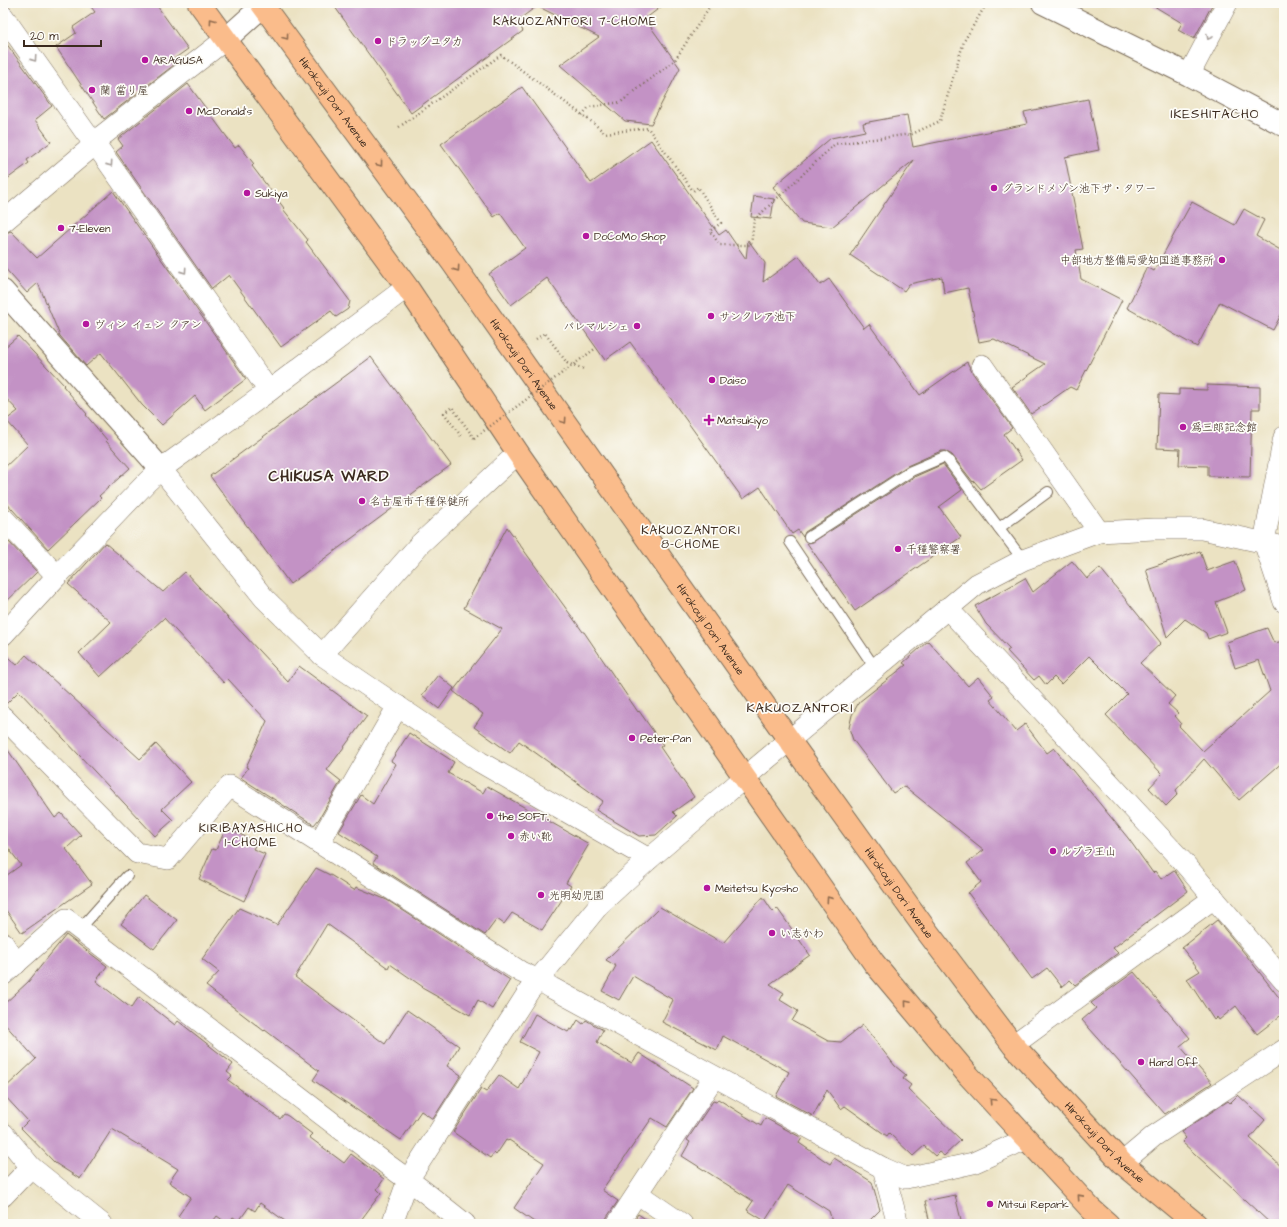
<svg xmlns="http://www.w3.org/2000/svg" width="1287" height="1227" font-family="'Architects Daughter','Klee One',sans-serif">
  <rect width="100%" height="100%" fill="#fdfcf7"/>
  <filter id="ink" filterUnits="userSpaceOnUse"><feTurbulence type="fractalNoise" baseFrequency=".025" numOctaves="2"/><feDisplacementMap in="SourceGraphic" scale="8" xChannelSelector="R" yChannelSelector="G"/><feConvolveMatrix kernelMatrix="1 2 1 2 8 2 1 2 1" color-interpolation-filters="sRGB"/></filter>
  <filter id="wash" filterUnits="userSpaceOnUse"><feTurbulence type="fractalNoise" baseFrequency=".012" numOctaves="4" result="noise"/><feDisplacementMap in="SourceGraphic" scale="16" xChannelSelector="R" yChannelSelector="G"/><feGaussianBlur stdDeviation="0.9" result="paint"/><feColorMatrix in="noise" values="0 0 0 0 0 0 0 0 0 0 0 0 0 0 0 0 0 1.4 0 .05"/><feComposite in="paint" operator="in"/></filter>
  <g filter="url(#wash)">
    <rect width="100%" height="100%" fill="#ebe2c2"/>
    <g id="blocks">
      <!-- building -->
      <g fill="#c392c5">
        <polygon points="88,3 155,3 188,49 171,61 174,65 104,119 56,47 76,33 73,27 95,12"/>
        <polygon points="332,3 666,3 645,19 680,68 651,124 625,121 560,65 599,37 537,6 517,21 523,31 411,113"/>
        <polygon points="1149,3 1213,3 1194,39 1178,30 1182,23"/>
        <polygon points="3,39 52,106 35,120 51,142 27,160 29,163 3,182"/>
        <polygon points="188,84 235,148 239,145 254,164 252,166 284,208 283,209 308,240 306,242 350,301 348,309 336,317 331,311 281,347 229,275 212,289 116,152 123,146 118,139"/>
        <polygon points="522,87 591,183 651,140 719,235 726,230 746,259 748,240 765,263 763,282 799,256 820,285 829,279 864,328 869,324 920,395 967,362 972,372 1012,428 1004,434 1022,460 981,489 974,481 973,482 952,455 945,451 941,451 907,466 805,532 803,537 798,530 792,534 760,487 743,499 630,342 605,360 547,278 511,305 489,274 525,248 500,213 494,217 441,144"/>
        <polygon points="1088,99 1099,150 1065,157 1083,249 1076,250 1081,279 1122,300 1076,390 1070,387 1031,414 1012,387 1045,364 994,339 979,342 968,288 944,293 942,277 909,284 904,291 850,255 914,160 832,227 802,223 773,187 831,138 865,131 863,123 907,115 913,147 1027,124 1024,112"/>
        <polygon points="113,191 246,379 205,410 195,396 162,425 142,405 101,353 86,366 60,336 38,283 27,293 3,266 3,234 11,231 37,258"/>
        <polygon points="754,196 774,199 771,219 751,217"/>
        <polygon points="1192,202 1235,225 1244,209 1264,220 1256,236 1284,252 1284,309 1273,330 1220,302 1197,347 1127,308 1147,267 1154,271"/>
        <polygon points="18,336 64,385 63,386 87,414 86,415 107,440 106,441 130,468 99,496 101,498 48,549 3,499 3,469 28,445 6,420 18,411 3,395 3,349"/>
        <polygon points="371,357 451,465 290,584 210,476"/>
        <polygon points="1207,385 1260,387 1260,409 1252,409 1250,477 1208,476 1208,466 1179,465 1180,449 1157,448 1159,394 1179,395 1179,389 1207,390"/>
        <polygon points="943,464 962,490 939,507 961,537 855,611 807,543 813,542 914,477"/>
        <polygon points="507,527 583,632 584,632 638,712 639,711 663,745 660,747 694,797 673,812 677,816 656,835 639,836 596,810 603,801 519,741 510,753 474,727 483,714 453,691 502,629 464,608"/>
        <polygon points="9,542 37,572 3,605 3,547"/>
        <polygon points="105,543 163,592 185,572 288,682 299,666 367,716 327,770 341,781 319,819 314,825 241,778 248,768 246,767 267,721 228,679 224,683 164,618 100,677 79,653 111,622 68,584"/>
        <polygon points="1200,551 1207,571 1235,561 1246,590 1216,602 1227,632 1208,639 1206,633 1185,619 1167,637 1146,569"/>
        <polygon points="1072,561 1087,579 1100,568 1161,643 1140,663 1175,696 1168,704 1178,713 1175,716 1181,723 1179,726 1203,751 1270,691 1259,660 1235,668 1227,642 1267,628 1274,643 1284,641 1284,761 1239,800 1204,759 1176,790 1178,794 1166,806 1149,788 1162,774 1106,715 1127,694 1089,656 1061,684 1054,677 1046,685 1039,676 1034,680 1007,651 1010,649 986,624 975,606 1025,578 1033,592"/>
        <polygon points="928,641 968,686 978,677 994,697 990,700 1016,731 1025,724 1047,753 1054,748 1128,838 1153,873 1155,871 1161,879 1174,870 1188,891 1113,948 1118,953 1075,985 1070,980 1062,987 1047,968 1032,979 968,893 981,882 967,863 984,850 904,786 893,793 853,740 849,728 852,715 859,702 906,665 903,663"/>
        <polygon points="3,653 17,665 26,655 140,759 156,744 191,782 162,809 173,820 155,836 19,691 5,705 3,705"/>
        <polygon points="438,675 454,688 439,709 422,695"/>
        <polygon points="409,733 454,762 448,773 483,793 487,786 589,844 566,883 571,886 542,930 512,913 504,924 497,919 485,935 373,863 377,857 339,832 361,795 373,804 396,764 391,761"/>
        <polygon points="3,743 55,818 61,813 81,835 66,849 92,884 22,933 3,906 3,878 21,865 3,841"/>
        <polygon points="226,828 257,842 253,849 265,854 244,901 199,879 212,849 216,850"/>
        <polygon points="316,868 332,876 354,890 356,887 387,900 510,980 492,1009 478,1000 470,1015 422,988 423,987 390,964 388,968 327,924 295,977 385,1044 407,1010 459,1046 447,1066 461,1075 433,1119 421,1111 401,1140 313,1080 319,1071 265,1030 264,1031 206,986 219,972 202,959 239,908 277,925"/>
        <polygon points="144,895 177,920 154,949 121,924"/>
        <polygon points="763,897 773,912 777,908 810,955 770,984 784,993 780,1000 798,1011 792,1021 828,1041 841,1042 863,1025 895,1066 906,1075 903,1079 911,1085 908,1089 961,1140 944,1156 939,1152 935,1156 924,1146 913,1156 889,1133 887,1136 845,1106 841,1109 827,1090 813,1116 776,1096 789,1072 723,1036 717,1050 662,1022 673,1000 633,976 619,1000 602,991 616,966 606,960 660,907 723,943"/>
        <polygon points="1217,920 1246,955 1284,1004 1284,1013 1257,1034 1236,1006 1219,1020 1217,1017 1214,1020 1187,979 1200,971 1182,948"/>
        <polygon points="66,935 107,966 96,981 131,1008 139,997 175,1025 178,1021 233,1064 227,1072 232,1076 228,1080 280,1119 284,1114 288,1116 312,1134 309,1137 344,1163 351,1154 384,1179 377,1189 381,1193 358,1224 289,1224 260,1203 255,1211 249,1207 239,1221 233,1217 228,1224 217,1216 211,1224 190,1224 178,1216 191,1197 169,1182 178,1169 112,1129 80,1179 55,1163 21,1128 28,1121 3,1094 3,1090 36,1059 3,1022 3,1005 28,982"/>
        <polygon points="1134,972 1190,1038 1180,1046 1212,1083 1165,1114 1082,1020 1096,1008 1091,1003"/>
        <polygon points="535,1014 568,1032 570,1029 572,1030 578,1020 583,1024 586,1020 603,1030 597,1042 614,1053 632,1063 639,1053 693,1088 667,1127 652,1118 602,1190 618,1201 607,1217 605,1224 537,1224 514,1208 544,1163 509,1140 508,1141 506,1140 496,1155 494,1153 490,1158 453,1132 481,1089 486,1092 499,1075 519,1089 539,1052 520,1042"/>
        <polygon points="1238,1095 1265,1120 1250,1138 1284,1169 1284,1224 1271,1224 1182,1142 1186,1138 1181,1132 1228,1101 1230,1103"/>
        <polygon points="718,1099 761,1126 765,1118 802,1138 799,1143 830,1164 834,1158 872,1182 880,1210 866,1224 833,1224 829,1211 788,1185 765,1221 747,1210 753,1201 682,1156 690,1142 687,1140 713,1101 716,1102"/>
        <polygon points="955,1195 962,1224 930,1224 925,1201"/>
        <polygon points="638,1214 653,1224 631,1224"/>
      </g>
    </g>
  </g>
  <g filter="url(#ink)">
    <use href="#blocks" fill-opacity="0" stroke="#796a57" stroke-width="1"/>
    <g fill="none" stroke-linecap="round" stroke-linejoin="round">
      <!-- service casing -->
      <g stroke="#796a57" stroke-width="12">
        <g id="service">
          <polyline points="999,528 1048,492"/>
          <polyline points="809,537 911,471 944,457 948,460 1023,560"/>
          <polyline points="790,542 875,668"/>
          <polyline points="79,930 127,876"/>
        </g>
      </g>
      <!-- minor casing -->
      <g stroke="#796a57" stroke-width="22">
        <g id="minor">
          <polyline points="3,16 86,133 94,142 269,391"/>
          <polyline points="1189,75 1227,3"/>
          <polyline points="3,222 87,151 94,142 226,39"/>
          <polyline points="982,365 1099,532"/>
          <polyline points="1284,437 1264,542 1284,602"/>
          <polyline points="161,469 264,598 322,655 480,762 649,859"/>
          <polyline points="3,518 57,576"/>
          <polyline points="947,608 1184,863 1284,981"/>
          <polyline points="3,635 57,576 148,481 161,469 269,391 407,287"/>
          <polyline points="322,655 420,544 518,453"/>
          <polyline points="3,717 137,853 168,859 230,786 521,972 539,980 552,988 883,1168 898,1224"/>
          <polyline points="319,843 398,706"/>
          <polyline points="3,943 16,964"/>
          <polyline points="3,975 66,919 389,1166 422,1190 465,1224"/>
          <polyline points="1013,1045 1214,898"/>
          <polyline points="3,1133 31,1167 102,1224"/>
          <polyline points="1122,1163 1154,1136 1284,1050"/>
          <polyline points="883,1168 906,1178 973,1163 1026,1139"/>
          <polyline points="638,1194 682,1224"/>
          <polyline points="3,1196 31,1167"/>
          <polyline points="392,1224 408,1180 529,991 599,905 649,859 744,778 977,584 1023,560 1099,532 1154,529 1202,529 1284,547"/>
          <polyline points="617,1224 714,1077"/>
        </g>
      </g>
      <!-- tertiary casing -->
      <g stroke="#796a57" stroke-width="24">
        <g id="tertiary">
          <polyline points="1043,3 1189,75 1284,125"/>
          <polyline points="226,39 266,3"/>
          <polyline points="3,291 161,469"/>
        </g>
      </g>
      <!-- primary casing -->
      <g stroke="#796a57" stroke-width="24">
        <g id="primary">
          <polyline points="199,3 407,287 518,453 874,963 969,1076 1091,1209 1108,1224"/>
          <path id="s1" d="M261,3L452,262L789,740L926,930L1013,1045L1122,1163L1196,1224"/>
        </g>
      </g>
      <!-- path -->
      <g stroke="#796a57" stroke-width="2.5" stroke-dasharray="1 3" stroke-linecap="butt">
        <polyline points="582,115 589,107 621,102 675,60 712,3"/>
        <polyline points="399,127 501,55 592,122 605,133 648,128 693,191 698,187 721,223 710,231 720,245 751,245 754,220 835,144 912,134 940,121 964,41 987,3"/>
        <polyline points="536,339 545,333 567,363 584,369"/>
        <polyline points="461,436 444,413 452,407 474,438"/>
      </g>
      <!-- service -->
      <use href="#service" stroke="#fff" stroke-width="10"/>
      <!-- minor -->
      <use href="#minor" stroke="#fff" stroke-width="21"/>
      <!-- tertiary -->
      <use href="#tertiary" stroke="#fff" stroke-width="22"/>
      <!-- primary -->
      <use href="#primary" stroke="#fabc8b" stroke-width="22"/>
      <!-- path-bridge -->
      <polyline stroke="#796a57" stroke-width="2.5" stroke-dasharray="1 3" stroke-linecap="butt" points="474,438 596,348"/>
    </g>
    <!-- one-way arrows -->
    <defs><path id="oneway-chevron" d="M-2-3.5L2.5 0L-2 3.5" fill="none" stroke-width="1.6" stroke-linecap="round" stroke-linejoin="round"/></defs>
    <g stroke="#916c4f">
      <use href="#oneway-chevron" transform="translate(212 21) rotate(-126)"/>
      <use href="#oneway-chevron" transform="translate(286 37) rotate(53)"/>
      <use href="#oneway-chevron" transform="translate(380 164) rotate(53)"/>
      <use href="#oneway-chevron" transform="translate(457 269) rotate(55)"/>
      <use href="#oneway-chevron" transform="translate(564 421) rotate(55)"/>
      <use href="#oneway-chevron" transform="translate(829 899) rotate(-125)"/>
      <use href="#oneway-chevron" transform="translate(907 1003) rotate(-130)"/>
      <use href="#oneway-chevron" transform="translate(992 1101) rotate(-133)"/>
      <use href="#oneway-chevron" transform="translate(1080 1197) rotate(-132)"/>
    </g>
    <g stroke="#a79f9a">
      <use href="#oneway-chevron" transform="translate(1209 37) rotate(118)"/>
      <use href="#oneway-chevron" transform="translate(34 59) rotate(55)"/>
      <use href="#oneway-chevron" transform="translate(110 164) rotate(55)"/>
      <use href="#oneway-chevron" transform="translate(184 271) rotate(55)"/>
    </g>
  </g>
  <!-- markers -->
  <g fill="#b5179e" stroke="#fdfcf7" stroke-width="1.5">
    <circle cx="378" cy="41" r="4"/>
    <circle cx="145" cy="60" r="4"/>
    <circle cx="92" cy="90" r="4"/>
    <circle cx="189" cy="111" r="4"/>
    <circle cx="994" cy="188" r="4"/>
    <circle cx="247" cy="193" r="4"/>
    <circle cx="61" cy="228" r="4"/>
    <circle cx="586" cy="236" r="4"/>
    <circle cx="1222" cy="260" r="4"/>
    <circle cx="711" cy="316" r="4"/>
    <circle cx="86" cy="324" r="4"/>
    <circle cx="637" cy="326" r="4"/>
    <circle cx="712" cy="380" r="4"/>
    <path d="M707 414h4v4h4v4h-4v4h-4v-4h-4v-4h4z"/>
    <circle cx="1183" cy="427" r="4"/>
    <circle cx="362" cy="501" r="4"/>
    <circle cx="898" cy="549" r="4"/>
    <circle cx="632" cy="738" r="4"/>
    <circle cx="490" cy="816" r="4"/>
    <circle cx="511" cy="836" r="4"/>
    <circle cx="1053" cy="851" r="4"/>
    <circle cx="707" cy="888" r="4"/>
    <circle cx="541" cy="895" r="4"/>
    <circle cx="772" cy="933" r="4"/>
    <circle cx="1141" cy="1062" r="4"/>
    <circle cx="990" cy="1204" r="4"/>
  </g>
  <g text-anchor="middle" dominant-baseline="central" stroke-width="3.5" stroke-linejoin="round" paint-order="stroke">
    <!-- poi labels -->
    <g font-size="11" fill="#3b2a1e" stroke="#fdfcf7" text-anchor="start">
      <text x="386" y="41">ドラッグユタカ</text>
      <text x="153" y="60">ARAGUSA</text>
      <text x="100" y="90">蘭 當り屋</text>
      <text x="197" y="111">McDonald's</text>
      <text x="1002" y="188">グランドメゾン池下ザ・タワー</text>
      <text x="255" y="193">Sukiya</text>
      <text x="69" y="228">7-Eleven</text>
      <text x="594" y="236">DoCoMo Shop</text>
      <text x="1214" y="260" text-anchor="end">中部地方整備局愛知国道事務所</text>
      <text x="719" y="316">サンクレア池下</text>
      <text x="94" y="324">ヴィン イェン クアン</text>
      <text x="629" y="326" text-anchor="end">パレマルシェ</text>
      <text x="720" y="380">Daiso</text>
      <text x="717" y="420">Matsukiyo</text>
      <text x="1191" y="427">爲三郎記念館</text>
      <text x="370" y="501">名古屋市千種保健所</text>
      <text x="906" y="549">千種警察署</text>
      <text x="640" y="738">Peter-Pan</text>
      <text x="498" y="816">the SOFT.</text>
      <text x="519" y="836">赤い靴</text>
      <text x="1061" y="851">ルブラ王山</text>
      <text x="715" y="888">Meitetsu Kyosho</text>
      <text x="549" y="895">光明幼児園</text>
      <text x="780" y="933">い志かわ</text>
      <text x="1149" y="1062">Hard Off</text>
      <text x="998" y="1204">Mitsui Repark</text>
    </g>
    <!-- street labels -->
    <g font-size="11" fill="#3b2a1e" stroke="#fdfcf7">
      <text stroke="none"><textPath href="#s1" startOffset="123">Hirokouji Dori Avenue</textPath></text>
      <text stroke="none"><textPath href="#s1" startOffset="447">Hirokouji Dori Avenue</textPath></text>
      <text stroke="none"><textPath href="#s1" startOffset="771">Hirokouji Dori Avenue</textPath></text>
      <text stroke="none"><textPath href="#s1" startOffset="1095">Hirokouji Dori Avenue</textPath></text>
      <text stroke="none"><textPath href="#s1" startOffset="1419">Hirokouji Dori Avenue</textPath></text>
    </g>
    <!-- neighbourhood labels -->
    <g font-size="12" letter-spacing="1" fill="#3b2a1e" stroke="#fdfcf7">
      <text x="575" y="21">KAKUOZANTORI 7-CHOME</text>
      <text x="691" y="530">KAKUOZANTORI<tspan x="691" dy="14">8-CHOME</tspan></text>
      <text x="251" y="828">KIRIBAYASHICHO<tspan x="251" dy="14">1-CHOME</tspan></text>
    </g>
    <!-- quarter labels -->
    <g font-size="13" letter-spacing="1" fill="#3b2a1e" stroke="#fdfcf7">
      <text x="1215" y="114">IKESHITACHO</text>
      <text x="800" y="708">KAKUOZANTORI</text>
    </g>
    <!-- district labels -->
    <g font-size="15" font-weight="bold" letter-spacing="1" fill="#3b2a1e" stroke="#fdfcf7">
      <text x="329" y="476">CHIKUSA WARD</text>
    </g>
  </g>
  <!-- margin -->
  <rect width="1287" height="1227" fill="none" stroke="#fdfcf7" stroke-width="16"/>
  <!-- scale -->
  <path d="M24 40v6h77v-6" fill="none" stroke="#3b2a1e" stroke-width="2"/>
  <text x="30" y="40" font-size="12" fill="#3b2a1e" stroke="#fdfcf7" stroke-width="3" paint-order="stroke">20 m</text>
</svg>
